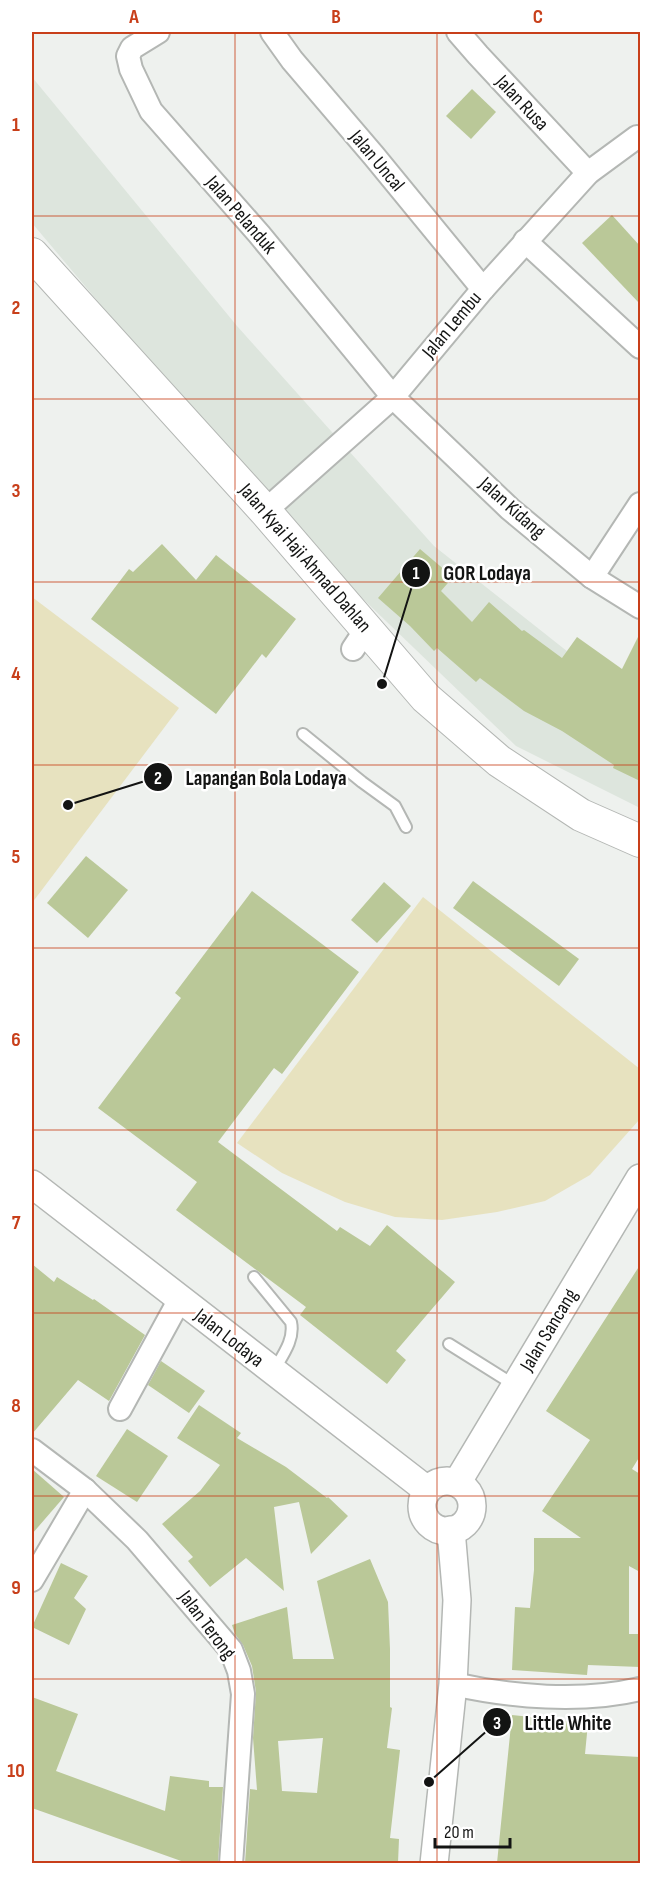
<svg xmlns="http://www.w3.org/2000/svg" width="672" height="1895" font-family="'Sofia Sans Condensed',sans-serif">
  <rect width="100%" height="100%" fill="#eef1ee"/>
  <!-- built -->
  <polygon fill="#dde5dd" points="32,77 237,326 434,546 625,697 640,702 640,808 516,746 286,525 32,223"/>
  <!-- green -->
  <g fill="#e7e2bf">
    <polygon points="32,597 179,708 32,903"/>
    <polygon points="423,897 640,1069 640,1119 590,1175 545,1201 497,1212 442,1220 395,1217 345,1202 282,1173 237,1143"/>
  </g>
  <!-- building -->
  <g fill="#bac898" fill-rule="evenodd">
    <polygon points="472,89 496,112 471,139 446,116"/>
    <polygon points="612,215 640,246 640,304 582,243"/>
    <polygon points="162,544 196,580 216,555 296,619 266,658 262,654 216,714 91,619 129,569 133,572"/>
    <polygon points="420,549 453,577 441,591 472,622 489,602 522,631 524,630 562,658 577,637 622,669 640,633 640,781 613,768 614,765 562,731 524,711 480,678 476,682 437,648 434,651 410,626 378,598"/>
    <polygon points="86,856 128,890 88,938 47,903"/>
    <polygon points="473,881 579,959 559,986 453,908"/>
    <polygon points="384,882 411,906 377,943 351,920"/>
    <polygon points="252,891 359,972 282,1074 274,1068 218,1142 337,1231 340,1227 370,1246 387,1225 455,1282 396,1351 406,1360 387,1384 300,1315 306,1307 176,1210 197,1182 98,1108 181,998 175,993"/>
    <polygon points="32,1264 54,1282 57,1277 93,1300 94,1299 145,1335 109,1401 78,1380 32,1434"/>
    <polygon points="640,1265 640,1456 632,1469 640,1474 640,1572 629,1566 629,1634 640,1634 640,1667 588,1665 587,1675 512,1670 515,1607 530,1608 534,1570 534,1538 581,1538 542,1511 590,1440 546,1411"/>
    <polygon points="161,1361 205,1391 189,1413 148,1385"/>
    <polygon points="199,1405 241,1433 237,1438 286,1467 327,1498 328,1497 348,1516 311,1554 299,1502 274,1507 284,1591 246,1558 210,1587 188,1561 193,1557 162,1524 200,1491 220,1465 177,1438"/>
    <polygon points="127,1429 168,1456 137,1502 96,1476"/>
    <polygon points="32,1469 64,1497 32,1534"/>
    <path d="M370,1559L388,1602L390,1649V1707L392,1708L387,1748L400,1750L390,1838L399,1839L398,1863H245L250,1789L257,1790L253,1738L256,1692L252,1666L243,1645L235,1634L232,1625L287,1607L293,1659H334L317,1581ZM323,1738L317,1793L282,1791L278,1741Z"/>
    <polygon points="61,1563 88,1576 74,1598 86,1609 69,1645 32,1627"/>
    <polygon points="32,1697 78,1714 56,1771 165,1811 170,1776 209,1781 209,1787 223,1787 218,1862 184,1862 32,1808"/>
    <polygon points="512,1715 588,1723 585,1754 640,1757 640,1863 497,1863"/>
  </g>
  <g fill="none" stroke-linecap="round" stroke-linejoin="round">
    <!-- service casing -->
    <g stroke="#b4b7b4" stroke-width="14">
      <g id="service">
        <polyline points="303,734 362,782 395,806 406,827"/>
        <path d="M254,1277L291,1322C295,1340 282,1356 273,1372"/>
        <polyline points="449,1344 516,1386"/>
      </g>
    </g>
    <!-- minor casing -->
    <g stroke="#b4b7b4" stroke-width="26">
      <g id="minor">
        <polyline points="158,32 132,48 128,56 131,69 151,111 259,234 393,397 510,509 592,577 640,607"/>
        <polyline points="272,32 292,60 374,156 483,289"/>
        <polyline points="458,32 478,55 588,173"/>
        <polyline points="525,241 640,347"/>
        <polyline points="265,511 393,397 483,289 588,173 637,137"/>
        <polyline points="592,577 640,504"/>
        <polyline points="353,649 367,628"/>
        <polyline points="120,1409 180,1299"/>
        <polyline points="32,1450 85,1490 137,1540 231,1650 239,1671 243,1694 231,1864"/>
        <polyline points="32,1580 85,1490"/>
        <path d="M453,1684C512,1697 581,1703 640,1689"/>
      </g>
    </g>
    <!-- tertiary casing -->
    <g stroke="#b4b7b4" stroke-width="30">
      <g id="tertiary">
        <polyline points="32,1184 427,1490"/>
        <circle cx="447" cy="1506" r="25"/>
        <polyline points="457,1483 640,1178"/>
        <polyline points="434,1864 453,1684 457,1600 451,1530"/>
      </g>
    </g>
    <!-- secondary casing -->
    <g stroke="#b4b7b4" stroke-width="34">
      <polyline id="secondary" points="32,254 265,511 426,698 499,761 581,815 640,841"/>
    </g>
    <!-- service -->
    <use href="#service" stroke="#fff" stroke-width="10"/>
    <!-- minor -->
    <use href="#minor" stroke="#fff" stroke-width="22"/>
    <!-- tertiary -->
    <use href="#tertiary" stroke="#fff" stroke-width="27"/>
    <!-- secondary -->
    <use href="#secondary" stroke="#fff" stroke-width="32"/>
  </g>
  <!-- grid -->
  <path fill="none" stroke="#c83f1a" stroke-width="1.5" stroke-opacity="0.55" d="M235,32V1864M437,32V1864M32,216H640M32,399H640M32,582H640M32,765H640M32,948H640M32,1130H640M32,1313H640M32,1496H640M32,1679H640"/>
  <g text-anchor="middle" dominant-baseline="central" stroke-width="5" stroke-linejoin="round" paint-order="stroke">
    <!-- street labels -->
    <g font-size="20" fill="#131413" stroke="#fff">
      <text transform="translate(522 103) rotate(47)">Jalan Rusa</text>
      <text transform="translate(377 161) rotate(50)">Jalan Uncal</text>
      <text transform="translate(241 215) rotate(49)">Jalan Pelanduk</text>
      <text transform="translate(452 325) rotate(-50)">Jalan Lembu</text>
      <text transform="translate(512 508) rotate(42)">Jalan Kidang</text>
      <text transform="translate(305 558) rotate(49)">Jalan Kyai Haji Ahmad Dahlan</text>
      <text transform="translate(549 1330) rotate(-59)">Jalan Sancang</text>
      <text transform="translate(229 1338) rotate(38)">Jalan Lodaya</text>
      <text transform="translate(207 1625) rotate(53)">Jalan Terong</text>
    </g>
  </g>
  <!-- callouts -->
  <path fill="none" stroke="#131413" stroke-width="2" d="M382 684L416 573M68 805L158 777M429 1782L497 1722"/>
  <g fill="#131413" stroke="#fff" stroke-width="2">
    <circle cx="382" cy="684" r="6"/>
    <circle cx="68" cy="805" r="6"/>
    <circle cx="429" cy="1782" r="6"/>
    <circle cx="416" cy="573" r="15"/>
    <circle cx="158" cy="777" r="15"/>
    <circle cx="497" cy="1722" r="15"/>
  </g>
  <g font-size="18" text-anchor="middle" font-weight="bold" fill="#fff">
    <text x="416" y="579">1</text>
    <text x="158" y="784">2</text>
    <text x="497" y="1729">3</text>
  </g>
  <g font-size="21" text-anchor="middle" font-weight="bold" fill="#131413" stroke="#fff" stroke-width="5" stroke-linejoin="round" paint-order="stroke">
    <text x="487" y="580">GOR Lodaya</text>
    <text x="266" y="785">Lapangan Bola Lodaya</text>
    <text x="568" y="1730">Little White</text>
  </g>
  <!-- border -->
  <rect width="672" height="1895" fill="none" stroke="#ffffff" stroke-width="66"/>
  <!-- scale -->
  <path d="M435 1838v9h75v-9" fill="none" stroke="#131413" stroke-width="3"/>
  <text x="444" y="1838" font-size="18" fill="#131413" stroke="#ffffff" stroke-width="4.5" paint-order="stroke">20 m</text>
  <rect x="33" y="33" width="606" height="1829" fill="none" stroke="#c83f1a" stroke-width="2"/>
  <g font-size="20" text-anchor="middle" font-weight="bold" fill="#c83f1a">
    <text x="134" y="23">A</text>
    <text x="336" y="23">B</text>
    <text x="538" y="23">C</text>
    <text x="16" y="131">1</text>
    <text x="16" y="314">2</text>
    <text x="16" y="497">3</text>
    <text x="16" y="680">4</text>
    <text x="16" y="863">5</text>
    <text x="16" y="1046">6</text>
    <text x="16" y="1229">7</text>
    <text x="16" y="1412">8</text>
    <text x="16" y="1594">9</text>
    <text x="16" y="1777">10</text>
  </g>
</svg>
